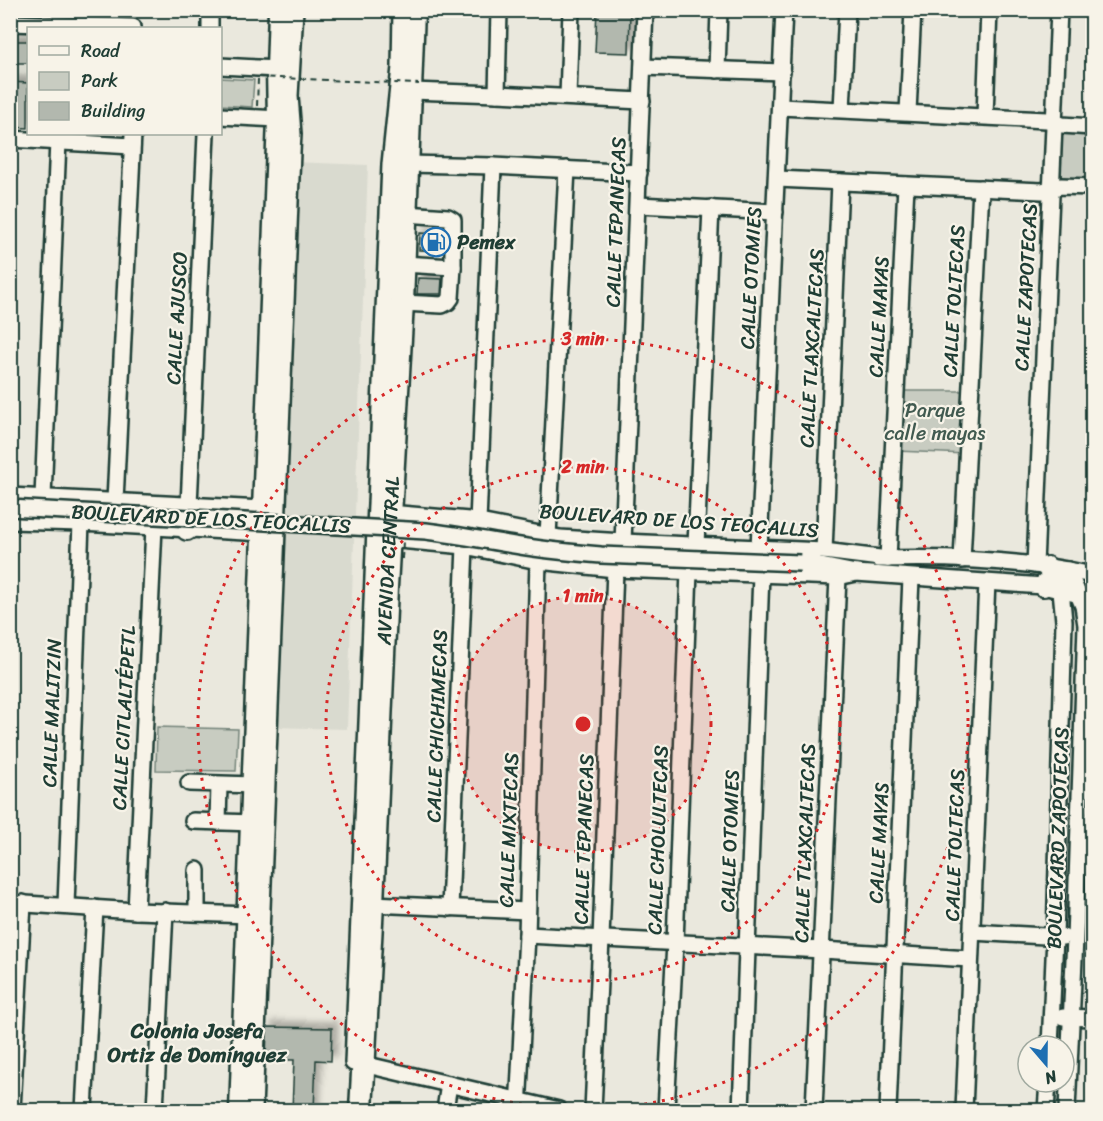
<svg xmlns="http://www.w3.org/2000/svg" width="1103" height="1121" font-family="Sriracha,sans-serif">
  <defs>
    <filter id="shadow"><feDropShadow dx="5.5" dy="-5.5" stdDeviation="3" flood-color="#0004"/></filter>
  </defs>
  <rect width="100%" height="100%" fill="#eae8dd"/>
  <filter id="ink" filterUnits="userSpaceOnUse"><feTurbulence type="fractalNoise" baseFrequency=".0167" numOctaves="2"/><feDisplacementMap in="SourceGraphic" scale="12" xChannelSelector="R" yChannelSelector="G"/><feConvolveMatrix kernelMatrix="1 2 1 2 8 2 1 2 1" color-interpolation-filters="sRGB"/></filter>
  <g filter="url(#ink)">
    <!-- built -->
    <g fill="#d9dacf">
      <polygon points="10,32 28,32 28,128 11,128"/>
      <polygon points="293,162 368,165 347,729 271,727"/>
    </g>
    <!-- green -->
    <g fill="#c8ccc1" stroke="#74847a" stroke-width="1.5">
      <polygon points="220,78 254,80 252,107 221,105"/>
      <polygon points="1062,130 1092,131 1092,180 1061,179"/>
      <polygon points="900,391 966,391 966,454 897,451"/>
      <polygon points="157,727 238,729 236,771 156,770"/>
    </g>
    <!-- building -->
    <g fill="#b2b8ae" stroke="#1f3d34" stroke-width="1.5" filter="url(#shadow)">
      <polygon points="597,10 630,10 629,53 595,52"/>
      <rect x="10" y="41" width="18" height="22"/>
      <polygon points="10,82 28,83 28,128 10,127"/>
      <polygon points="420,233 443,234 443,251 419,250"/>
      <polygon points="418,278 442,279 441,294 417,294"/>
      <polygon points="267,1027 332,1028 331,1061 316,1060 314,1110 292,1110 294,1060 266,1060"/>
    </g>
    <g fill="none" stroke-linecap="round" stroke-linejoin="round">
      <!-- minor casing -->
      <g stroke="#1f3d34" stroke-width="20">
        <g id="minor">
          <polyline points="10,23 133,27"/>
          <polyline points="210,28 210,10"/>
          <polyline points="220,66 278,69"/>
          <polyline points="643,67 782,72"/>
          <polyline points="717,70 719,10"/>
          <polyline points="411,91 497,94 642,101"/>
          <polyline points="497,94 499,10"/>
          <polyline points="568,97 571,10"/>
          <polyline points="780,107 1047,120 1062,125 1092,127"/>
          <polyline points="842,109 847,10"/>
          <polyline points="908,112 913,10"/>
          <polyline points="220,116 279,119"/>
          <polyline points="985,116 989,10"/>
          <polyline points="10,139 132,146"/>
          <polyline points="408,164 493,166 639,173"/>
          <polyline points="777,179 1042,191 1061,186 1092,187"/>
          <polyline points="638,205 775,212"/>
          <polyline points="403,264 453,267"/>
          <polyline points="402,303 442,305 448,302 451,298 453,267 453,220 448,217 406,214"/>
          <polyline points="10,496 264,509"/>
          <polyline points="43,497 58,141"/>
          <polyline points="115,501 133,134"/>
          <polyline points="189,505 206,134"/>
          <polyline points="389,513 469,520 560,538 623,542 824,551 888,559"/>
          <polyline points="10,521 81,523 263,533"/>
          <polyline points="478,522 493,166"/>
          <polyline points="548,536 567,169"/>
          <polyline points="388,539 465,546 538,561 615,569 838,577 856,573"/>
          <polyline points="623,542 645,10"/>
          <polyline points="696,545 711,208"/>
          <polyline points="759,548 784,10"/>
          <polyline points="824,551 840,182"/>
          <path d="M878,559C946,557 1026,560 1092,575"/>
          <polyline points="888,559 906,185"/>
          <polyline points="962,560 981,188"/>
          <polyline points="806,563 856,573 1043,586 1092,598"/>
          <polyline points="1035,565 1059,10"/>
          <polyline points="189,783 254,785"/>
          <polyline points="193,821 253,823"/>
          <polyline points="218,822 219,785"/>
          <polyline points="197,870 197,913"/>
          <polyline points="10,903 136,911 249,915"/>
          <polyline points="372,904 527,911"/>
          <polyline points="66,905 81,523"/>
          <polyline points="450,908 465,546"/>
          <polyline points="136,911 154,527"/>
          <polyline points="972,932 1063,937"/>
          <polyline points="527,935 822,950 970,959"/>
          <polyline points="1063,1017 1092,1018"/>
          <polyline points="1050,1046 1055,937 1064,621 1060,580 1065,570"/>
          <polyline points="353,1063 390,164 400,67 401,10"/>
          <polyline points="363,1064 559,1110"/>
          <polyline points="12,1110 23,903"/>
          <polyline points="84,1110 95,908"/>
          <polyline points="155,1110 165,911"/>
          <polyline points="254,1110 292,152 293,134 290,96 295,10"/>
          <polyline points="445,1110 449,1084"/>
          <polyline points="518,1110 527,935 538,561"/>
          <polyline points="593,1110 601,939 615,569"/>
          <polyline points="666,1110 675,943 689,571"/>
          <polyline points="741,1110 761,574"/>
          <polyline points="814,1110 838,577"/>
          <polyline points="888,1110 911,578"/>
          <polyline points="964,1110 987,582"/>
          <polyline points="1046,1110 1048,1082"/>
          <polyline points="1067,1110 1075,938 1086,625 1083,606 1068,570"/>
        </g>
      </g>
      <!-- major casing -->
      <g stroke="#1f3d34" stroke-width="24">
        <g id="major">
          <path d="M187,530L194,525C194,517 196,510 189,505"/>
          <path d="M1043,586C1051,581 1053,574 1047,567"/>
        </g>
      </g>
      <!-- highway casing -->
      <g stroke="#1f3d34" stroke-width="27">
        <g id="highway">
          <polyline points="241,1110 279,119 278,69 280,10"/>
          <path id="s1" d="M361,1110L372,904L386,587L402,303L413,10"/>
        </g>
      </g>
      <!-- path -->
      <polyline stroke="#1f3d34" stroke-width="2" stroke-dasharray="6 4.5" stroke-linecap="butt" points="257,106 258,79"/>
      <!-- minor -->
      <use href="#minor" stroke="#f7f3e8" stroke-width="15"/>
      <!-- major -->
      <use href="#major" stroke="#f7f3e8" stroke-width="20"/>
      <!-- highway -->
      <use href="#highway" stroke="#f7f3e8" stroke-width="22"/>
      <!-- minor-bridge casing -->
      <g stroke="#1f3d34" stroke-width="20" stroke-linecap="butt">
        <path id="minor-bridge" d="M10,508L426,531C460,535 493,542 527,547C552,551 576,553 601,555L800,563"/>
      </g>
      <!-- path-bridge -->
      <g stroke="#1f3d34" stroke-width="2" stroke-dasharray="6 4.5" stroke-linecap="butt">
        <polyline points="258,77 419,84"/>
        <polyline points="402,559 403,541"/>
      </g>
      <!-- minor-bridge -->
      <use href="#minor-bridge" stroke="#f7f3e8" stroke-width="15"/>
    </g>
  </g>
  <!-- distance rings -->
  <circle cx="583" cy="724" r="128" fill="#d62828" fill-opacity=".12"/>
  <g fill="none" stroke="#d62828" stroke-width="3" stroke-dasharray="3 6">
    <circle cx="583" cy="724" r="128"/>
    <circle cx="583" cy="724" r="257"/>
    <circle cx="583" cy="724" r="385"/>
  </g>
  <!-- icons -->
  <defs>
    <g id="fuel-ring" transform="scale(1.5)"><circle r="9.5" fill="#f7f3e8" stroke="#1f6fb2" stroke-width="1.5"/><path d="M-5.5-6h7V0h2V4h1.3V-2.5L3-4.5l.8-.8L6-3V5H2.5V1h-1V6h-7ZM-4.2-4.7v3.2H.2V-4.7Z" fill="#1f6fb2"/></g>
  </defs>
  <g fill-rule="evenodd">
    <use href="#fuel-ring" x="436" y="242"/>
  </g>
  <g text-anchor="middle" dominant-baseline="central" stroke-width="4.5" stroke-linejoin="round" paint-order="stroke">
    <!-- street labels -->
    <g font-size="20" fill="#1f3d34" stroke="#f7f3e8">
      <text transform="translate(616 222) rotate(-88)">CALLE TEPANECAS</text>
      <text transform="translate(751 278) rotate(-87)">CALLE OTOMIES</text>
      <text transform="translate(1026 287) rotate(-87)">CALLE ZAPOTECAS</text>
      <text transform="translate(954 301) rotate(-87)">CALLE TOLTECAS</text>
      <text transform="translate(879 317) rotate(-87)">CALLE MAYAS</text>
      <text transform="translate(177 318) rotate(-87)">CALLE AJUSCO</text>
      <text transform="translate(812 348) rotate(-87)">CALLE TLAXCALTECAS</text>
      <text transform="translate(211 519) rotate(3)">BOULEVARD DE LOS TEOCALLIS</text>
      <text transform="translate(679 521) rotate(4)">BOULEVARD DE LOS TEOCALLIS</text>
      <text stroke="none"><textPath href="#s1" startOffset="550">AVENIDA CENTRAL</textPath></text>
      <text transform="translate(52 713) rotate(-88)">CALLE MALITZIN</text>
      <text transform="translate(124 718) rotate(-87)">CALLE CITLALTÉPETL</text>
      <text transform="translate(437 726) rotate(-88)">CALLE CHICHIMECAS</text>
      <text transform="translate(509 830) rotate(-88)">CALLE MIXTECAS</text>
      <text transform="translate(1058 838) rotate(-88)">BOULEVARD ZAPOTECAS</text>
      <text transform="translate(584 839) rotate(-88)">CALLE TEPANECAS</text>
      <text transform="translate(658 840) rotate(-88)">CALLE CHOLULTECAS</text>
      <text transform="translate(730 841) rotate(-88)">CALLE OTOMIES</text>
      <text transform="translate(805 843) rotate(-88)">CALLE TLAXCALTECAS</text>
      <text transform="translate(879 843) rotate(-87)">CALLE MAYAS</text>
      <text transform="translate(955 845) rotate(-88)">CALLE TOLTECAS</text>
    </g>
    <!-- poi labels -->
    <g font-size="20" font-weight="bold" fill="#1f3d34" stroke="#f7f3e8" text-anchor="start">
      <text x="457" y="242">Pemex</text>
    </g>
    <!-- park labels -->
    <g font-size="20" fill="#415a50" stroke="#f7f3e8">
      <text x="935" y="410">Parque<tspan x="935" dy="23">calle mayas</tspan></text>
    </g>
    <!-- neighbourhood labels -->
    <g font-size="21" font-weight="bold" fill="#1f3d34" stroke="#f7f3e8">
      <text x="197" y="1031">Colonia Josefa<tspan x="197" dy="24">Ortiz de Domínguez</tspan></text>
    </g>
  </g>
  <circle cx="583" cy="724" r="9" fill="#d62828" stroke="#f7f3e8" stroke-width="3"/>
  <g font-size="18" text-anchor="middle" font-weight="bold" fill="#d62828" stroke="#f7f3e8" stroke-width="4.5" stroke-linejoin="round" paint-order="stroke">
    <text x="583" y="345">3 min</text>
    <text x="583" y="473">2 min</text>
    <text x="583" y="602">1 min</text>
  </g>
  <!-- margin -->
  <rect width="1103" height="1121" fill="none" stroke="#f7f3e8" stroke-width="36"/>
  <rect x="18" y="18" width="1067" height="1085" fill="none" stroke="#1f3d34" stroke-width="2" filter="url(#ink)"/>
  <!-- legend -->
  <rect x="27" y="27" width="195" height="108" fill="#f7f3e8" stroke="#a1aaa0" stroke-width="1.5"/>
  <rect x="39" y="46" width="30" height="9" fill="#f7f3e8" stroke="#a1aaa0" stroke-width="1.5"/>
  <text x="81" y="57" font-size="18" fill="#1f3d34">Road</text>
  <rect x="39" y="72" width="30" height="18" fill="#c8ccc1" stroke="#a1aaa0" stroke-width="1.5"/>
  <text x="81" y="87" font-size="18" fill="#1f3d34">Park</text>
  <rect x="39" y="102" width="30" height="18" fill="#b2b8ae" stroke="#a1aaa0" stroke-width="1.5"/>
  <text x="81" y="117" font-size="18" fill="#1f3d34">Building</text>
  <!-- north arrow -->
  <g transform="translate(1046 1064) rotate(160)"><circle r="28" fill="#f7f3e8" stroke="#a1aaa0" stroke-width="1.5"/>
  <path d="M0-4.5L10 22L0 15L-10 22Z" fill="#1f6fb2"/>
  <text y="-9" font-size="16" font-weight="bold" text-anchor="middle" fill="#1f3d34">N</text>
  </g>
</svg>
